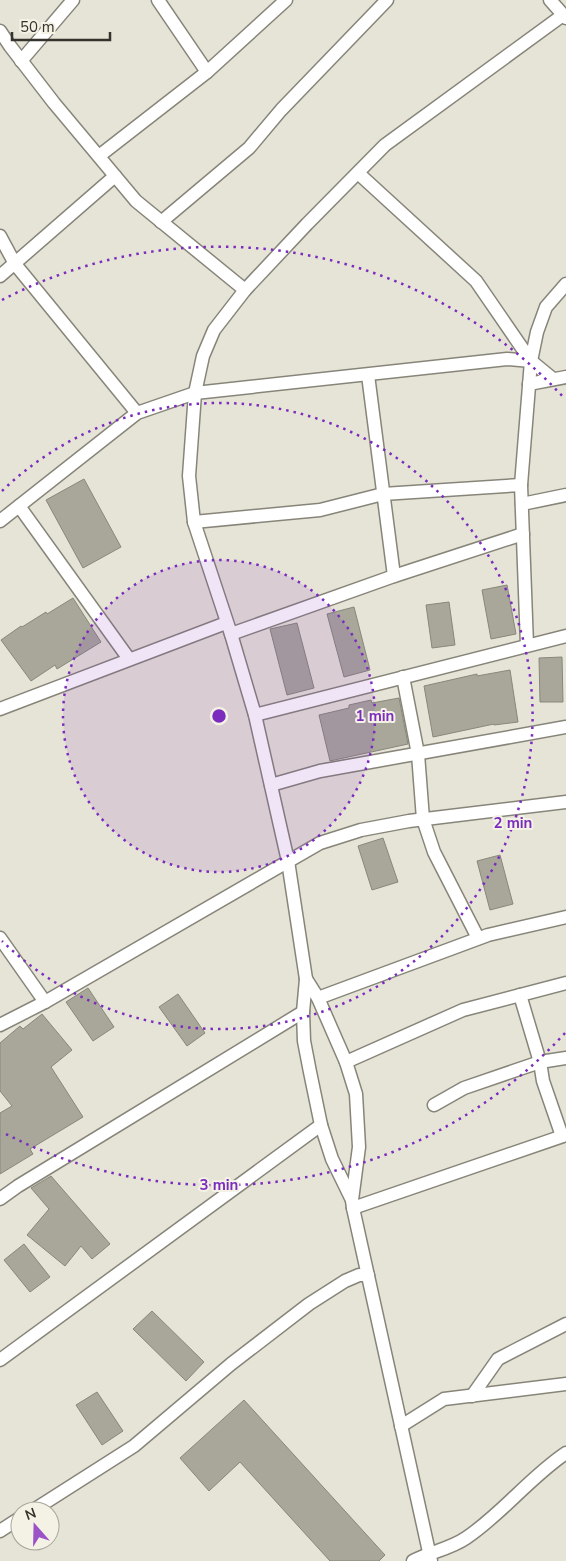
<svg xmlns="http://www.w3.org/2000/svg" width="566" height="1561" font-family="'Nunito Sans',sans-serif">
  <rect width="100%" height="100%" fill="#e6e4d7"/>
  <!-- building -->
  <g fill="#a8a79a" stroke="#88877b">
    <polygon points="84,479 121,547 83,568 46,500"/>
    <polygon points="507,585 516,634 491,639 482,590"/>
    <polygon points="73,598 101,642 57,669 55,665 31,681 1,640 21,626 22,627 46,612 47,614"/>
    <polygon points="449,602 455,645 432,648 426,605"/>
    <polygon points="354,607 370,670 344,677 327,614"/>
    <polygon points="297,623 314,688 287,695 270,629"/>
    <polygon points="562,657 563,702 540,702 539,658"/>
    <polygon points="510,670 518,722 494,725 494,724 433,737 424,686 477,674 477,676"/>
    <polygon points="399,698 408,744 330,761 319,715 349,708 349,705 371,700 372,703"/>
    <polygon points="383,838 398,882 372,890 358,846"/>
    <polygon points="500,855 513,904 490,910 477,861"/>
    <polygon points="88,988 114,1027 93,1041 66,1002"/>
    <polygon points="178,994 205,1033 187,1046 159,1007"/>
    <polygon points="42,1014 72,1050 51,1067 83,1117 30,1149 33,1154 0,1174 0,1113 12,1106 0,1091 0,1043 20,1026 23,1029"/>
    <polygon points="51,1176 110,1244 92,1259 81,1246 65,1266 27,1235 49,1209 31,1188"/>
    <polygon points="24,1244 50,1277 30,1292 4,1260"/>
    <polygon points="152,1311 204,1362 186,1381 133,1329"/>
    <polygon points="97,1392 123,1431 102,1445 76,1405"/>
    <polygon points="244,1400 385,1555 379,1561 330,1561 240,1462 209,1491 180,1458"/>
  </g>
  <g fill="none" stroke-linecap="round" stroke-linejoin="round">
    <!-- minor casing -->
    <g stroke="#878579" stroke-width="15">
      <g id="minor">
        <polyline points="158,0 207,72"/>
        <polyline points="550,0 566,18"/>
        <polyline points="0,31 10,46 54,103 136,201 245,290"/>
        <polyline points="21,61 73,0"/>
        <polyline points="99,156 207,72 286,0"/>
        <polyline points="358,173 476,281 531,361 553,379"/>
        <polyline points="161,222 249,148 281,110 387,0"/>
        <polyline points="0,236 15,264 137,413"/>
        <polyline points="0,276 115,176"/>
        <polyline points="368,375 394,576"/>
        <polyline points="529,384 566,377"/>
        <polyline points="522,504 566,495"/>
        <polyline points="19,506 129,659"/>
        <polyline points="0,521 137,413 195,393 507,359 531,361"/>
        <polyline points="194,522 320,510 383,494 521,485"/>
        <polyline points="231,634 394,576 523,534"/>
        <polyline points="527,645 521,485 531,361 537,332 546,307 566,284"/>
        <polyline points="403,677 418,754 423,819 434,852 478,938"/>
        <polyline points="0,709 226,623"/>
        <polyline points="255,715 566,636"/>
        <polyline points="271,785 320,771 566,727"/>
        <polyline points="0,938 45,1002"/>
        <polyline points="306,979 318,998 346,1062 356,1094 359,1147 352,1200 353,1208 431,1561"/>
        <polyline points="520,995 540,1062 543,1081 562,1136"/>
        <polyline points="318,998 488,935 566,917"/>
        <polyline points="0,1025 45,1002 320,843 361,830 409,821 566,802"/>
        <polyline points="346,1062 463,1010 566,983"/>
        <polyline points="434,1105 464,1088 540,1062 566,1058"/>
        <polyline points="0,1199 18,1186 303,1012"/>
        <polyline points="352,1200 332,1159 321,1125 310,1072 304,1041 303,1012 306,979 288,861 255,715 231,634 194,522 189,476 195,393 203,356 214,330 245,290 307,224 385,145 563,15"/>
        <polyline points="353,1208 566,1135"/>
        <polyline points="0,1360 321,1125"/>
        <polyline points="472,1396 498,1359 566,1324"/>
        <polyline points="401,1426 444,1399 566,1384"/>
        <polyline points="32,1511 134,1446 231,1364 309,1304 345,1281 359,1275 368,1275"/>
        <polyline points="0,1531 20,1518"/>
        <path d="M413,1561C430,1552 450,1549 466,1538C502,1514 530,1477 566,1453"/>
      </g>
    </g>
    <!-- minor -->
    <use href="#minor" stroke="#fff" stroke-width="12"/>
  </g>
  <!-- distance rings -->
  <circle cx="219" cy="716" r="156" fill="#7b2cbf" fill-opacity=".12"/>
  <g fill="none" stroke="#7b2cbf" stroke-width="2.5" stroke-dasharray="2.5 5">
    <circle cx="219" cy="716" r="156"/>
    <path d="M2 491A313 313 0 1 1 2 941"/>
    <path d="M565 1033A469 469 0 0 1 2 1132M2 300A469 469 0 0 1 565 399"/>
  </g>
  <circle cx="219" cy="716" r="8" fill="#7b2cbf" stroke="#f3f2e4" stroke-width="2.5"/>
  <g font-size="15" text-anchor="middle" font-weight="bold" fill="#7b2cbf" stroke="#f3f2e4" stroke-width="4" stroke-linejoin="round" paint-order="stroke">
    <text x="375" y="721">1 min</text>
    <text x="513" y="828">2 min</text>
    <text x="219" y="1190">3 min</text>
  </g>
  <!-- north arrow -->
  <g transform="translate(35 1526) rotate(340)"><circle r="24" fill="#f3f2e4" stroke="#a7a69b"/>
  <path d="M0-4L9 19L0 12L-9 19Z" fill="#9b53c7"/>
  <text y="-8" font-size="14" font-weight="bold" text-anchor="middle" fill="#34332e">N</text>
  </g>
  <!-- scale -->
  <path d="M12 32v8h98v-8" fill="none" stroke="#34332e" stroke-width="2.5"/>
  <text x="20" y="32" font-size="15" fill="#34332e" stroke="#f3f2e4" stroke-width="4" paint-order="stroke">50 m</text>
</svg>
